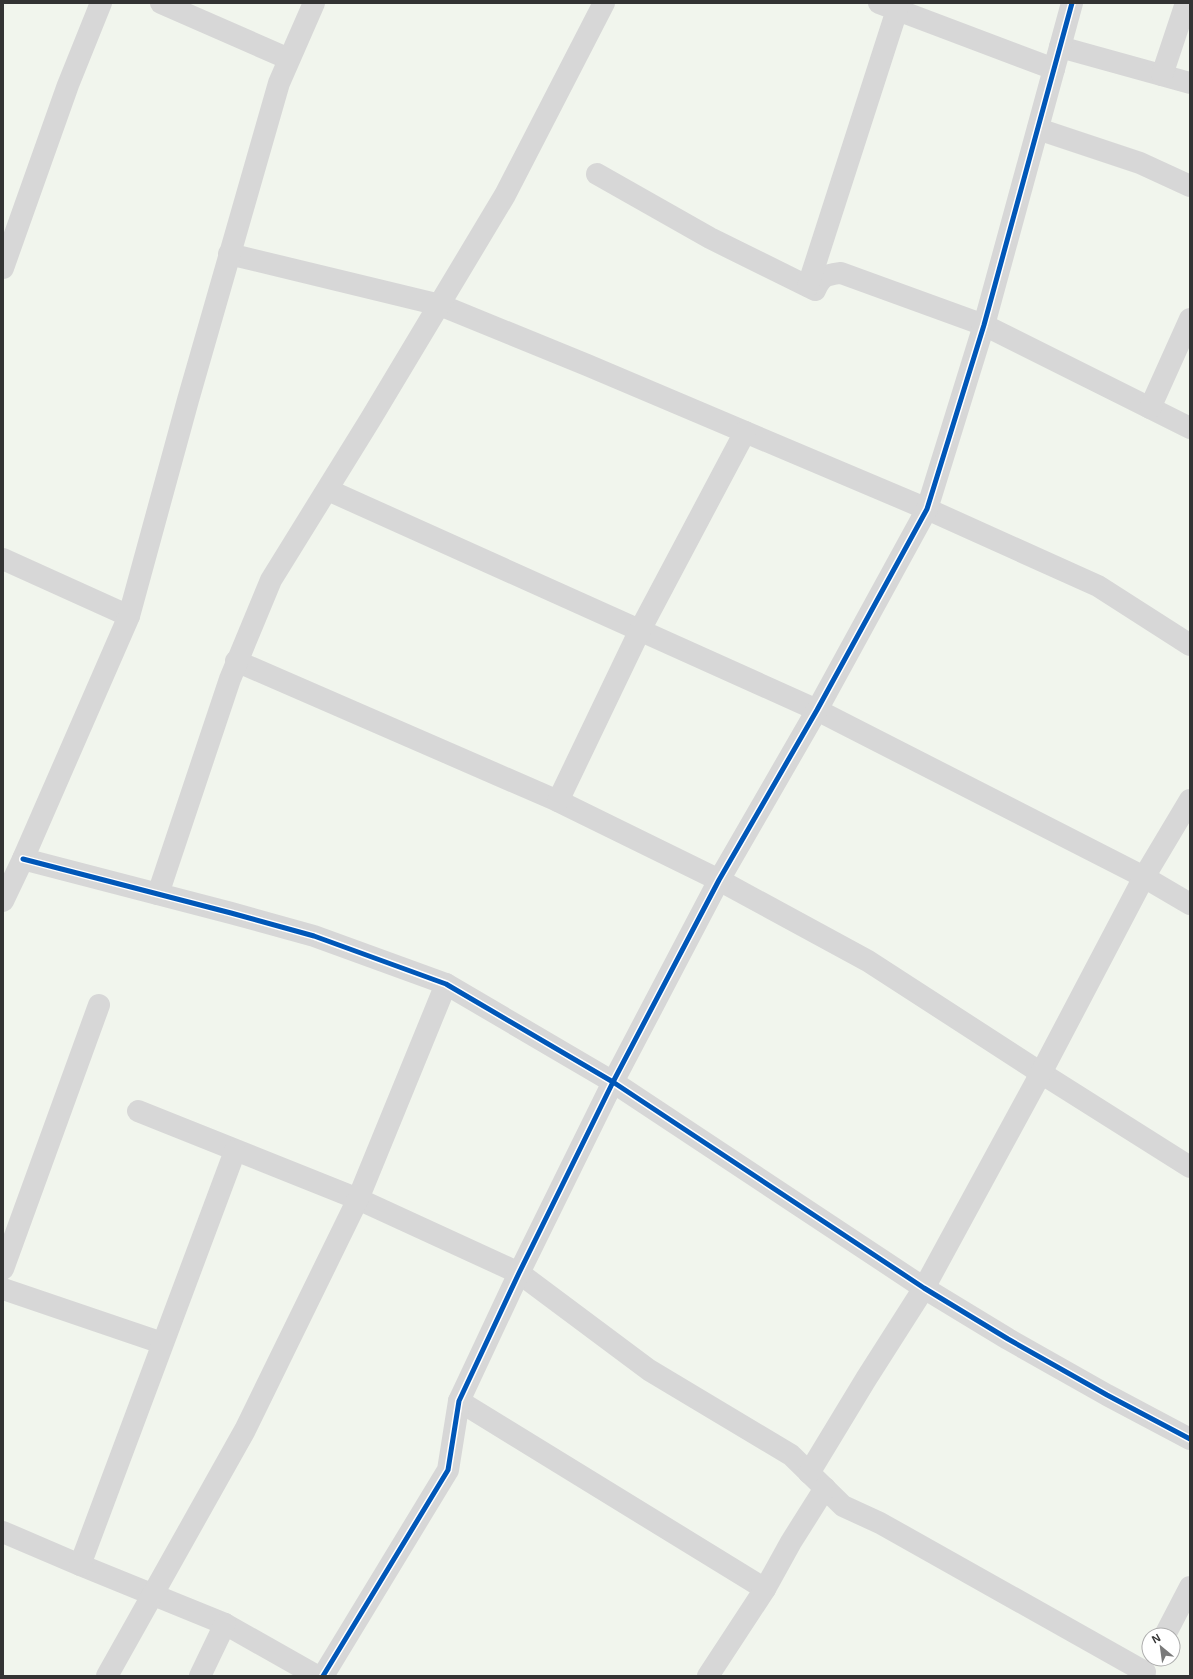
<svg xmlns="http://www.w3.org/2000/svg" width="1193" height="1679" font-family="Helvetica,sans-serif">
  <rect width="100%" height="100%" fill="#fff"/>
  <!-- green -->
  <path fill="#f1f5ed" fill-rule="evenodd" d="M3,3H1190V1676H3ZM1149,1635H1173V1659H1149Z"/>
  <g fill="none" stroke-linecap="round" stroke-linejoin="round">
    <!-- street -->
    <g stroke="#d7d7d7" stroke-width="22">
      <polyline points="161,3 289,59"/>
      <polyline points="879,3 1054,69"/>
      <polyline points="1060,47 1190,83"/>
      <polyline points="1162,75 1186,3"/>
      <polyline points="1038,129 1140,163 1190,186"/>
      <path d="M597,174L710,238L815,290C822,275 826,275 841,273L984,325L1190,428"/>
      <polyline points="229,254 440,305 587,365 927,509 1098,586 1190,645"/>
      <polyline points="3,268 68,85 101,3"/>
      <polyline points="808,286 897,10"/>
      <polyline points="1150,408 1190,319"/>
      <polyline points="328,490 817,710 1144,877 1190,904"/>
      <polyline points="3,559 129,616"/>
      <polyline points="236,661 558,801 719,880 868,961 1041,1073 1190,1167"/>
      <polyline points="558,801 640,630 745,432"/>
      <polyline points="23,859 231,913 314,936 446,984 613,1082 924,1288 1008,1339 1107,1395 1190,1439"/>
      <polyline points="158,894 230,679 271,580 370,420 505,195 604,3"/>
      <polyline points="3,901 23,859 129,616 188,400 279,83 314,3"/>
      <polyline points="138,1111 358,1199 519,1273 649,1370 791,1455 843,1506 880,1523 1145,1672"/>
      <polyline points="3,1269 99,1005"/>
      <polyline points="3,1289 162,1343"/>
      <polyline points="459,1401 765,1589"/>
      <polyline points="809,1473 866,1379 924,1288 1041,1073 1144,877 1190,800"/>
      <polyline points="3,1532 80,1565 225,1624 317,1676"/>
      <polyline points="80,1565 235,1151"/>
      <polyline points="1165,1635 1190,1587"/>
      <polyline points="107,1676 245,1430 358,1199 446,984"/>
      <polyline points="200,1676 225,1624"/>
      <polyline points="323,1676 448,1470 459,1401 519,1273 613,1082 719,880 817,710 927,509 984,325 1072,3"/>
      <polyline points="708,1676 765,1589 791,1542 825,1488"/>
    </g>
    <!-- cycleway casing -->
    <g stroke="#fff" stroke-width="8">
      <g id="cycleway">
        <polyline points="23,859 231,913 314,936 446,984 613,1082 924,1288 1008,1339 1107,1395 1190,1439"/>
        <polyline points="323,1676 448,1470 459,1401 519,1273 613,1082 719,880 817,710 927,509 984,325 1072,3"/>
      </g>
    </g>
    <!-- cycleway -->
    <use href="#cycleway" stroke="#0057b8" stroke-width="5"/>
  </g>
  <!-- border -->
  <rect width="1193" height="1679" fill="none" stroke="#333333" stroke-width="8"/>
  <!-- north arrow -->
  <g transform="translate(1161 1647) rotate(331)"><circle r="19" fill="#ffffff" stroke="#adadad"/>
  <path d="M0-3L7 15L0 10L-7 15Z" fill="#7a7a7a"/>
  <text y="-6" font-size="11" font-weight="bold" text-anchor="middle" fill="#333333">N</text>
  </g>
</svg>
